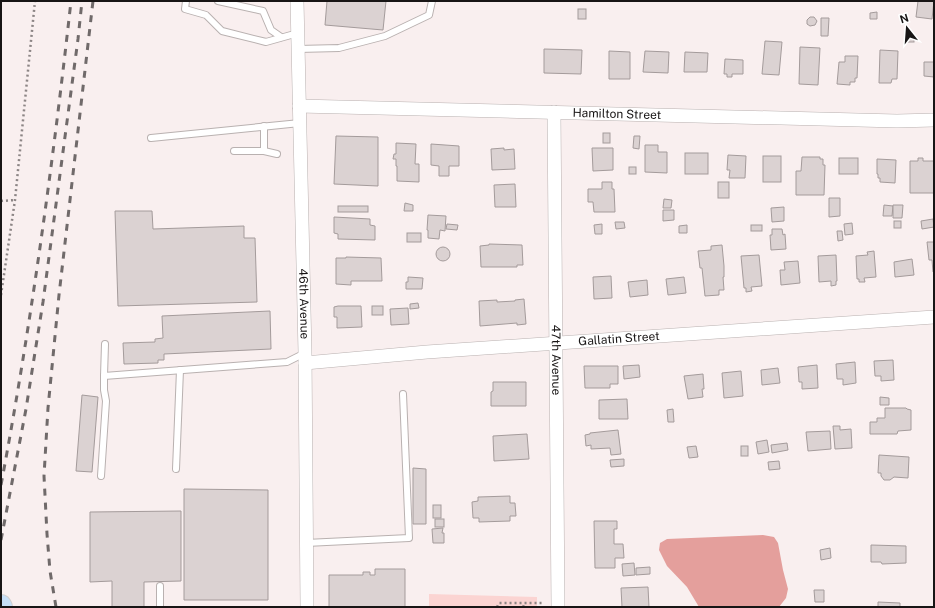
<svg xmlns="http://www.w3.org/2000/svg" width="935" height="608" font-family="'Public Sans',sans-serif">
  <rect width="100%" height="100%" fill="#f9efef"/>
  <!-- green -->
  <polygon fill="#fbd4d2" points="429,594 537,597 537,607 429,607"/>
  <!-- forest -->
  <polygon fill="#e49f9c" points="763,535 774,537 778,543 783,570 788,589 786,598 779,607 699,607 687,587 667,566 659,550 660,543 667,539"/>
  <!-- building -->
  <g fill="#dbd2d2" stroke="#a49b9b">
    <polygon points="327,1 386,1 383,30 325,25"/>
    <polygon points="918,1 934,1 932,19 916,17"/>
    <rect x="578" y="9" width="8" height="10"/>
    <polygon points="877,12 877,19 870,19 870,13"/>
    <polygon points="810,17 814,17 817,21 815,25 810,26 807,24 807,20"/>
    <polygon points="821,18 829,18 828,36 821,36"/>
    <rect x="905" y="35" width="9" height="7"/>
    <polygon points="765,41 782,42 779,75 762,74"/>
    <polygon points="800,47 820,48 818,85 799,84"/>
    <polygon points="544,49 582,50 581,74 544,73"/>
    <polygon points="880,50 898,51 897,79 892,79 891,83 879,83"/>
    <polygon points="609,51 630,52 630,79 609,79"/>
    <polygon points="645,51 669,52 668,73 643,72"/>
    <polygon points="685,52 708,53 707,72 684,72"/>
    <polygon points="845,56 858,56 857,78 855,78 855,82 850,82 850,85 837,84 839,62 845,62"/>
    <polygon points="725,59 743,60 743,74 732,74 732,77 727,77 727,74 724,74"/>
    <polygon points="924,62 934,62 934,77 924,76"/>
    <rect x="603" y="133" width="7" height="10"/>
    <polygon points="336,136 378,137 378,186 334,184"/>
    <polygon points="634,136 640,136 639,149 633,148"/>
    <polygon points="396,143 416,144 415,164 419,164 419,182 397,181 397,166 396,166 396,159 393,159 394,154 396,154"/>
    <polygon points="431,144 459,146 459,166 449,166 449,176 439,176 439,166 431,165"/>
    <polygon points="645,145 658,145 658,152 667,152 667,173 645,172"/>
    <polygon points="504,148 504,150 514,149 515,169 492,170 491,149"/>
    <polygon points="592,148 613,148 613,170 593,171"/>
    <rect x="685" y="153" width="23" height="21"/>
    <polygon points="728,155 746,156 745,178 729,178 730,170 727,170"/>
    <rect x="763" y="156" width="18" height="26"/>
    <polygon points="802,157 820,157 820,159 823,159 823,165 825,165 824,195 796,195 796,171 801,171"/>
    <rect x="839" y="158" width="19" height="16"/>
    <polygon points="918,158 923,158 923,161 934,161 934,193 910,193 910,161 918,161"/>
    <polygon points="877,159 896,160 895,183 880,182 880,178 878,178 878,174 877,174"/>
    <rect x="629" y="167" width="7" height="7"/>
    <polygon points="602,182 612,182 612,189 614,189 615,212 594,212 593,202 588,202 588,189 602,189"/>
    <rect x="718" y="182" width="11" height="16"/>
    <polygon points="515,184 516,207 495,207 494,185"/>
    <polygon points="829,198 840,198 840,216 829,217"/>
    <polygon points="664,199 672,200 671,208 663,208"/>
    <polygon points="405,203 413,205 413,211 404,211"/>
    <polygon points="884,205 893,206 892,216 883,216"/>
    <polygon points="893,205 903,205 902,218 893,218"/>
    <rect x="338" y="206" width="30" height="6"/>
    <polygon points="784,207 784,221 772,222 771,208"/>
    <polygon points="663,210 674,210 674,220 663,221"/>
    <polygon points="115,211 152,211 153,229 244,226 244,238 255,238 257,302 118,306"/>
    <polygon points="428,215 446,216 445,231 440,230 439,239 428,238 428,230 427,230"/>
    <polygon points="334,217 370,219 370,225 375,226 375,240 338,239 338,234 334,233"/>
    <polygon points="933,219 934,227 922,229 921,221"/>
    <rect x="894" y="221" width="7" height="7"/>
    <polygon points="615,222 624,222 625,228 616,229"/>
    <polygon points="852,223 853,234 845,235 844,224"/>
    <polygon points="447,224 458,225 457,230 446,229"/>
    <polygon points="602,224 602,234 595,234 594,225"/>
    <polygon points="687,225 687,233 679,233 679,226"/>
    <rect x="751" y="225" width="11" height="6"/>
    <polygon points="772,229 782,229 783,235 785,234 786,249 771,250 770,235 772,235"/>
    <polygon points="837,231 842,231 843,240 838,241"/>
    <rect x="407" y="233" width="14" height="9"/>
    <polygon points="927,242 934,242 934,272 933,272 932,260 929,260"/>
    <polygon points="489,244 522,245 523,265 517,265 517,267 481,267 480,246 489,245"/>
    <polygon points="722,245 724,266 724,277 723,277 724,290 719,290 719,295 705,296 702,268 700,268 698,251 711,250 711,246"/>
    <circle cx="443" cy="254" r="7"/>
    <polygon points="874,251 876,277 864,278 865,282 859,282 859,279 857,279 856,256 868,255 867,252"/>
    <polygon points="759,255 762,286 751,287 752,291 746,292 746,288 744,288 741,256"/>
    <polygon points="836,255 837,281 836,281 836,285 831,286 831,281 819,282 818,256"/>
    <polygon points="346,257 381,258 382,281 351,281 351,285 336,284 336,258 346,258"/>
    <polygon points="912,259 914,275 895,277 894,262"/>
    <polygon points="798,261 800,283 781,285 780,270 785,270 784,262"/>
    <polygon points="611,276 612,298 594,299 593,277"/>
    <polygon points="408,277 423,278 422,289 406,289 406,282 408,282"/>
    <polygon points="684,277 686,293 668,295 666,279"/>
    <polygon points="647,280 648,295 630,297 628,282"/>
    <polygon points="524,299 526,324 517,325 517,323 480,326 479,301 497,300 497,302 515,301 515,300"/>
    <polygon points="418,303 419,308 410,309 410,304"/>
    <polygon points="338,306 361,306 362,327 337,328 337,317 334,317 334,307"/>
    <rect x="372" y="306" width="11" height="9"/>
    <polygon points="408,308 409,324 391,325 390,309"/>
    <polygon points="270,311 271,349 164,354 164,360 158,360 158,363 124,364 123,343 155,342 155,339 163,338 162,316"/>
    <polygon points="893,360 894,380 881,381 881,376 875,376 874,361"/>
    <polygon points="855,362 856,383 843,385 843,379 837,379 836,364"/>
    <polygon points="639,365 640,377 624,379 623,366"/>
    <polygon points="817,365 818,388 802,389 802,382 799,382 798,367"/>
    <polygon points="584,366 618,366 618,384 610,384 610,388 585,388"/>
    <polygon points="778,368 780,383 762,385 761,370"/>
    <polygon points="741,371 743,396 724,398 722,373"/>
    <polygon points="703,374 704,389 702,389 703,397 688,399 684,376"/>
    <polygon points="493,382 526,382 526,406 491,406 491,392 493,391"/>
    <polygon points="82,395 98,397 92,472 76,471"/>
    <polygon points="880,397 889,398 889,405 880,405"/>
    <polygon points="627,399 628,419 599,419 599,400"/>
    <polygon points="885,408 906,408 907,409 911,410 911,430 898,431 897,434 870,434 870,422 877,422 877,418 885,418"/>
    <polygon points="673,409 674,422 668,422 667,410"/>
    <polygon points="833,426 840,426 840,430 851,429 852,448 835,449"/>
    <polygon points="618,430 621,454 611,455 610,448 591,449 591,445 586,446 585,435 590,434 590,433"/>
    <polygon points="830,431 831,449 808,451 806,432"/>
    <polygon points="527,434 529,459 494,461 493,436"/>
    <polygon points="767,440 769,452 758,454 756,442"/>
    <polygon points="787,443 788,450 772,453 771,445"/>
    <polygon points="696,446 698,457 689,458 687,447"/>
    <rect x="741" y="446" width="7" height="10"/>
    <polygon points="879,455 909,457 908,478 894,477 890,480 884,480 881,476 881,473 878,473"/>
    <polygon points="624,459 624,466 611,467 610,460"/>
    <polygon points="779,461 780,469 769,470 768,462"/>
    <polygon points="413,468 426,469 426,524 413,524"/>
    <polygon points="184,489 268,490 268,600 184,600"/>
    <polygon points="510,496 510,503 515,503 516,516 510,516 510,521 479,522 479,518 473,518 472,502 478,501 478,497"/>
    <rect x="433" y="505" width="8" height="13"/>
    <polygon points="181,511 181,581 144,582 144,607 112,607 112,581 90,582 90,512"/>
    <rect x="435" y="519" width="9" height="8"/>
    <polygon points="594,521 617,521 617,529 614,529 614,544 623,544 624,558 615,558 615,568 595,568"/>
    <polygon points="443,528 442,533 444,533 444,543 433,543 432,529"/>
    <polygon points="871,545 906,546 906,563 882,564 881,562 871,562"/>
    <polygon points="830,548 831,558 821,560 820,550"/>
    <polygon points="634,563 635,575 623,576 622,564"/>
    <polygon points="650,567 650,574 636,575 636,568"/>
    <polygon points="375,569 405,569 405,607 329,607 329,575 363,575 363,572 370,572 370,575 375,575"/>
    <polygon points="648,587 649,607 622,607 621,588"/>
    <polygon points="814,590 824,590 824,602 815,602"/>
    <polygon points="878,602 900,603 900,607 878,607"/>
  </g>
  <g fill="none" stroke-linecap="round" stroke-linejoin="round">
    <!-- service casing -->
    <g stroke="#b9b1b0" stroke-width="8">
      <g id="service">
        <polyline points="186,1 185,9 206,15 222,31 266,42 298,33"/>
        <polyline points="218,1 263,11 271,30 281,37"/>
        <polyline points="298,49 339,48 385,36 429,15 432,1"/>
        <polyline points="151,138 300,123"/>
        <polyline points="234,151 264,151 277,154"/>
        <polyline points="264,151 264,126"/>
        <polyline points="105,344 104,376 287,362 305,353"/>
        <polyline points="176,469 180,370"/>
        <polyline points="101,476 106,401 104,390 104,376"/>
        <polyline points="306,543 409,538 403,394"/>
        <polyline points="160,607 160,586"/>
      </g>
    </g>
    <!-- minor casing -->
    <g stroke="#b9b1b0" stroke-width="14">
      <g id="minor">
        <path id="s1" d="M297,1L305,353L307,607"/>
        <path id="s2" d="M299,106L897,121L934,120"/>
        <path id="s3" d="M554,112L558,607"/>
        <path id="s4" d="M305,363L427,352L934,317"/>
      </g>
    </g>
    <!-- primary casing -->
    <g stroke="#d1d0d0" stroke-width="22">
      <polyline id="primary" points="1,605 2,607"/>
    </g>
    <!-- path -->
    <g stroke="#8c8585" stroke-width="2.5" stroke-dasharray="2 3" stroke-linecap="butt">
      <polyline points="1,201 15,200"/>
      <polyline points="1,295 15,200 35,1"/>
      <polyline points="497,607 499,603 543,603"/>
      <polyline points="523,607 525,603"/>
    </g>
    <!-- service -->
    <use href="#service" stroke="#fff" stroke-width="6"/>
    <!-- minor -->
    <use href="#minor" stroke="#fff" stroke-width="13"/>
    <!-- primary -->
    <use href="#primary" stroke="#c7dff7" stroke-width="20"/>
    <!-- rail -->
    <g stroke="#706a6a" stroke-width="3" stroke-dasharray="7 7" stroke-linecap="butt">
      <path d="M1,485C31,325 53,163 71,1"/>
      <polyline points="1,540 26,409 43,302 78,39 82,1"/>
      <polyline points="56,607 50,571 47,534 44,476 48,408 59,295 93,1"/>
    </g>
  </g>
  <g text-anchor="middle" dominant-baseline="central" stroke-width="4" stroke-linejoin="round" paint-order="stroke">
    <!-- street labels -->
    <g font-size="12" fill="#181515" stroke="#fff">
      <text stroke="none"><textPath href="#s2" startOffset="318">Hamilton Street</textPath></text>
      <text stroke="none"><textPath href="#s1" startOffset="303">46th Avenue</textPath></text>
      <text stroke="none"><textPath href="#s4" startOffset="315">Gallatin Street</textPath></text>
      <text stroke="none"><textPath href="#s3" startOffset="248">47th Avenue</textPath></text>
    </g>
  </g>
  <!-- border -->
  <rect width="935" height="608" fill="none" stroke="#181515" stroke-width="4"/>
  <!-- north arrow -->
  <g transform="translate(907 28) rotate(343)" stroke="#ffffff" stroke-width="3" paint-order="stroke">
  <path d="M0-3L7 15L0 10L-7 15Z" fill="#181515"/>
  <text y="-6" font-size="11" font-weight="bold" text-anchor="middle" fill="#181515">N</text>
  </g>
</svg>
